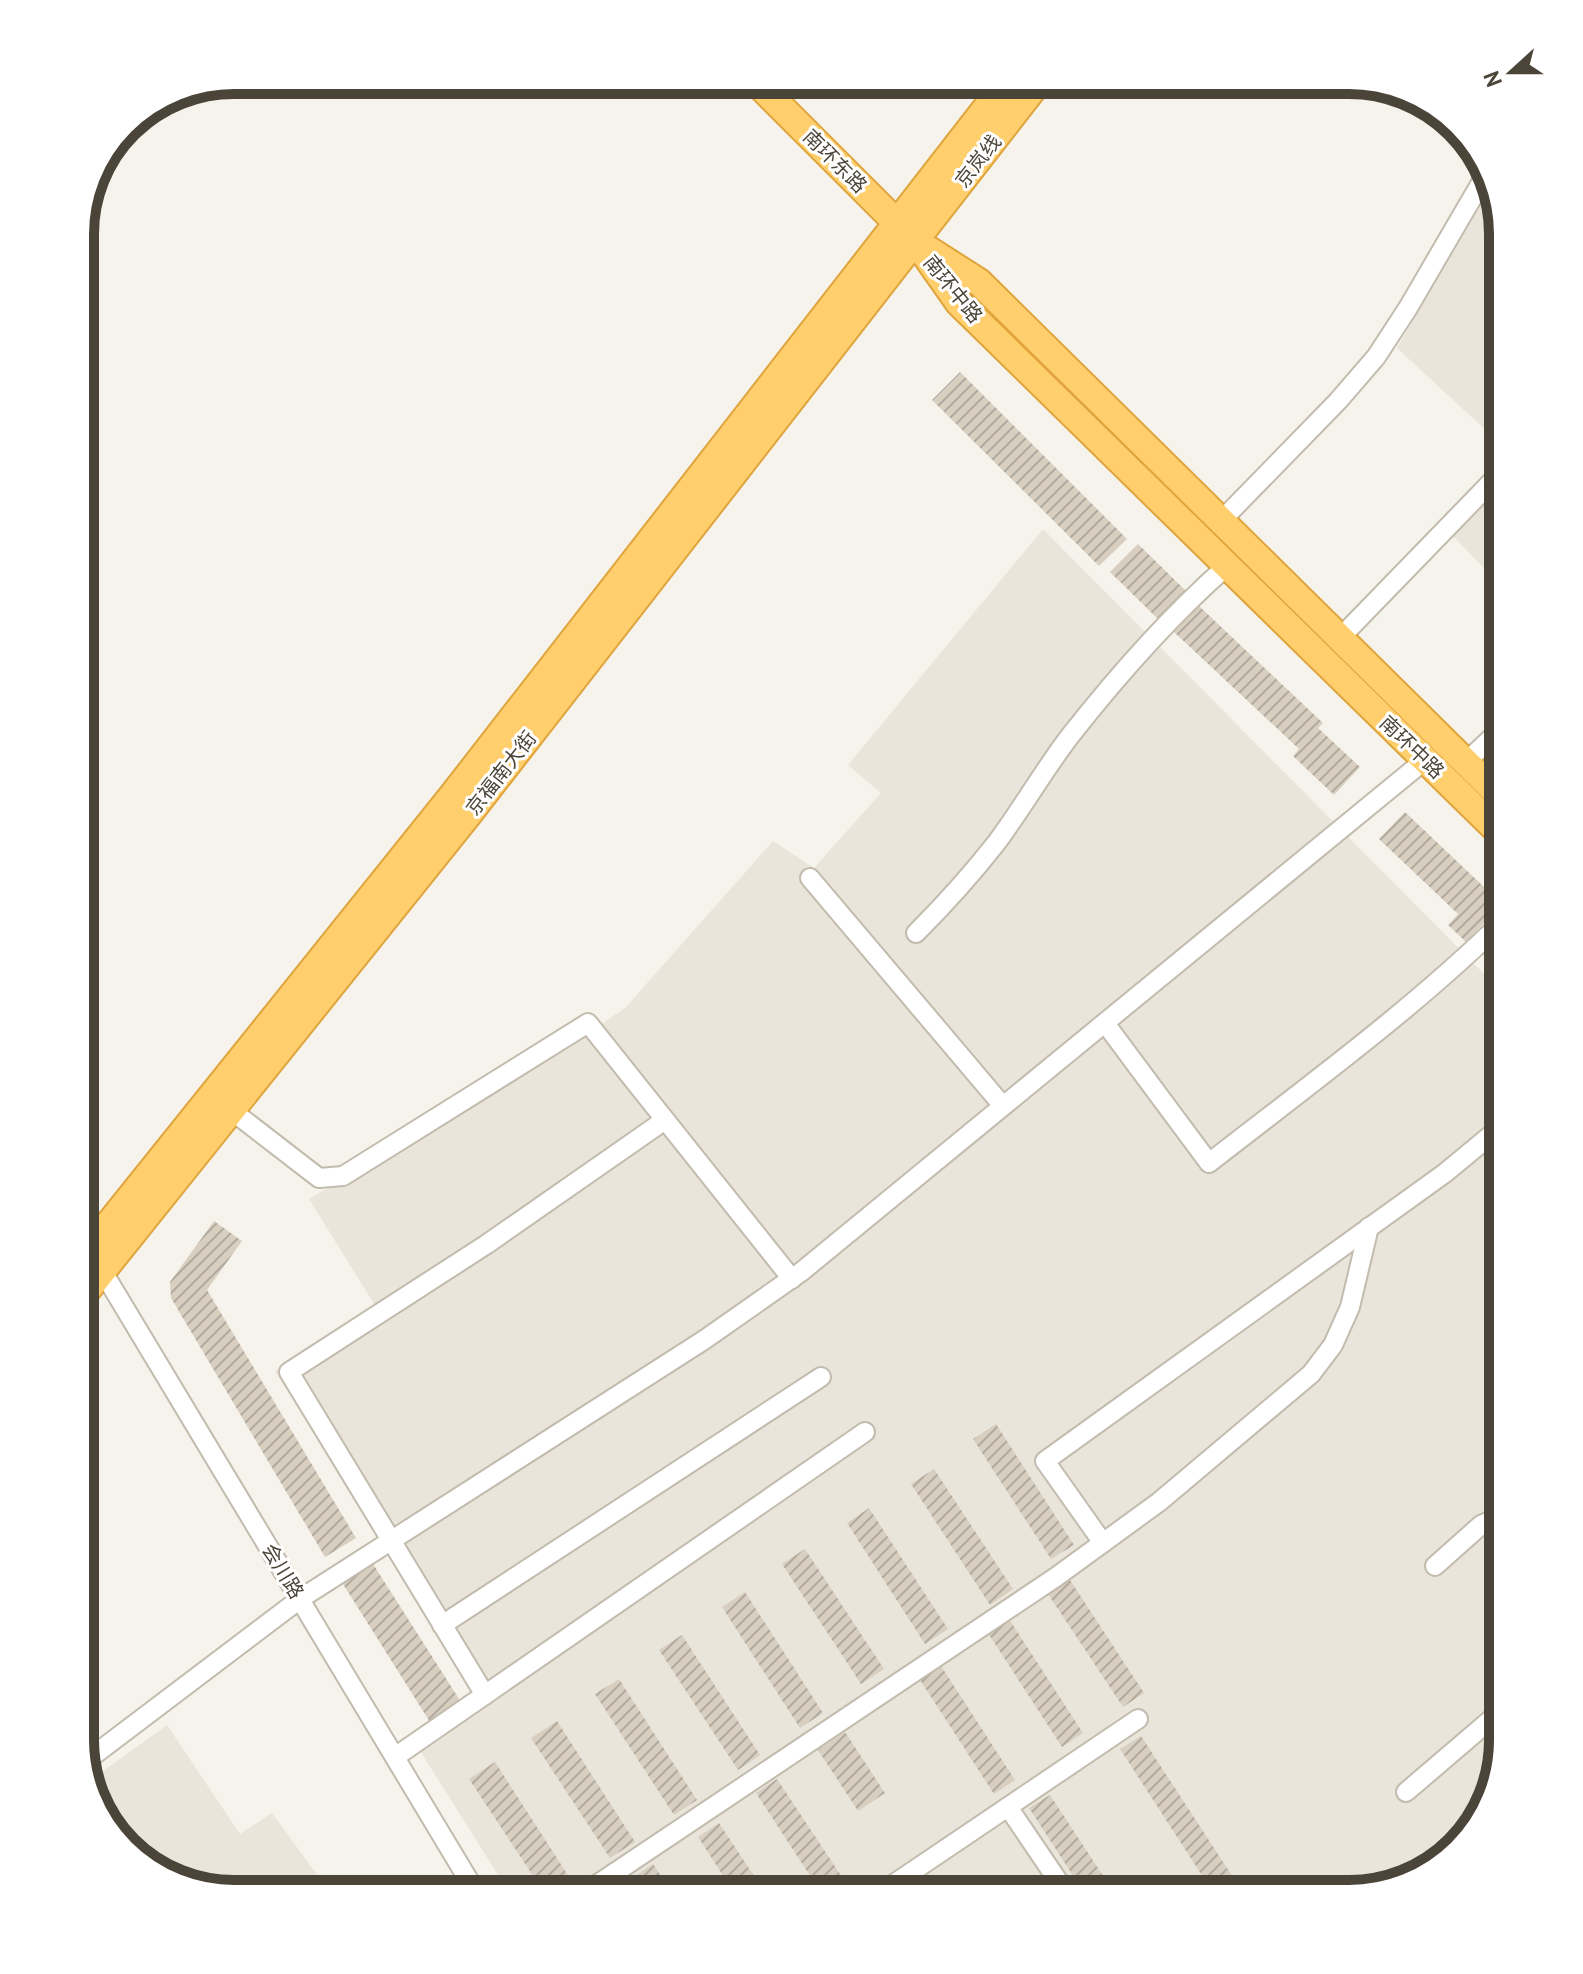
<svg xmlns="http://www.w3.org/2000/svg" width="1583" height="1974" font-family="'PT Sans','Noto Sans SC',sans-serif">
  <defs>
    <pattern id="building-hatch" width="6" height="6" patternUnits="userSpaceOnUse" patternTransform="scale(2)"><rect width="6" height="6" fill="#d8cfc1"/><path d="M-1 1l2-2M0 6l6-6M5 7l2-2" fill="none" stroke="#b1aa9e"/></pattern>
  </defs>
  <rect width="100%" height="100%" fill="#f6f3ec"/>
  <!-- residential -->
  <g fill="#eae5da">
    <polygon points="1490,190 1503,233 1503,446 1397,348"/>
    <polygon points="1503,477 1503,587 1448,531"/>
    <polygon points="1043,529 1503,993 1503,1741 1487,1809 1435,1868 1350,1894 510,1894 412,1738 476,1695 275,1371 376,1307 309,1199 584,1036 625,1008 773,841 814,868 881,793 848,765"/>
    <polygon points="167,1725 240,1834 272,1813 331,1894 233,1894 165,1878 106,1826 92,1779"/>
  </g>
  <!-- building -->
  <g fill="url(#building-hatch)">
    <polygon points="960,372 1127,539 1099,566 932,400"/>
    <polygon points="1138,544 1186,591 1159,620 1110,572"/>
    <polygon points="1199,606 1323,723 1318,728 1360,767 1334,795 1293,756 1299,749 1174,632"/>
    <polygon points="1405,812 1502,904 1466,942 1448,925 1458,914 1379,839"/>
    <polygon points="1503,935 1503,958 1492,947"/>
    <polygon points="214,1221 242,1241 207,1290 356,1538 325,1557 171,1298 170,1282"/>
    <polygon points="996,1424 1074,1545 1051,1559 973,1439"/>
    <polygon points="934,1469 1013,1589 990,1605 911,1484"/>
    <polygon points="869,1508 948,1629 925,1644 847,1523"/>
    <polygon points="805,1549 884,1669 861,1684 782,1564"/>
    <polygon points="373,1564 461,1702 430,1722 343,1584"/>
    <polygon points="1070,1580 1144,1693 1123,1707 1048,1594"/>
    <polygon points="745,1592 823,1713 800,1728 722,1607"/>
    <polygon points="1009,1619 1083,1733 1062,1747 988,1633"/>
    <polygon points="682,1635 760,1755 738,1770 659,1650"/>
    <polygon points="941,1666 1015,1780 994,1794 920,1680"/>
    <polygon points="619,1679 697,1800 674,1815 595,1694"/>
    <polygon points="557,1721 635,1842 610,1858 531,1738"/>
    <polygon points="845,1732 885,1793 858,1811 818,1750"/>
    <polygon points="1141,1736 1244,1894 1214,1894 1120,1749"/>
    <polygon points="495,1762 573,1883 556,1894 545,1894 469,1779"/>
    <polygon points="777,1779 852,1892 849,1894 822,1894 756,1793"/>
    <polygon points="1050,1795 1115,1894 1085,1894 1029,1808"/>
    <polygon points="719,1823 766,1894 735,1894 698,1837"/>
    <polygon points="653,1864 673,1894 643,1894 632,1878"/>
  </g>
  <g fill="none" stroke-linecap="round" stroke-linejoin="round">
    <!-- minor casing -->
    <g stroke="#c2bbae" stroke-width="22">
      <g id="minor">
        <polyline points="1221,521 1338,401 1376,357 1408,308 1485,176"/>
        <polyline points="1340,638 1503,470"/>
        <polyline points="1466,762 1503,727"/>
        <polyline points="810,878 1003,1106"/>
        <path d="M916,933C945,904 972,874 997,842C1023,807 1044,770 1070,736C1118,675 1169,617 1227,566"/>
        <path d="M1105,1023L1209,1163C1309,1085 1412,1010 1503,921"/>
        <polyline points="231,1110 319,1178 343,1176 588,1023 792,1279"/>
        <polyline points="97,1262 477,1894"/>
        <polyline points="1103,1543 1045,1461 1445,1173 1503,1125"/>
        <polyline points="1435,1566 1481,1525 1503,1515"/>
        <polyline points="442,1625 821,1377"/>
        <polyline points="485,1695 289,1372 487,1244 665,1120"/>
        <polyline points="395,1757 865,1432"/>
        <polyline points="86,1761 300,1599 704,1340 801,1272 1425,760"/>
        <polyline points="1406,1792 1503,1709"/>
        <polyline points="1008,1807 1067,1894"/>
        <polyline points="583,1894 1056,1577 1159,1502 1311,1374 1333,1345 1350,1307 1369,1227"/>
        <polyline points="879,1894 1138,1719"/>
      </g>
    </g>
    <!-- highway casing -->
    <g stroke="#e0a43c" stroke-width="30">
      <g id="highway">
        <polyline points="754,80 916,242 959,303 1503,836"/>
        <polyline points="929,250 979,282 1503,799"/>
        <polyline points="80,1260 452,796 1008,80"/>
        <polyline points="80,1299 471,811 1040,80"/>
      </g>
    </g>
    <!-- minor -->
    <use href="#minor" stroke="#fff" stroke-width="18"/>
    <!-- highway -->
    <use href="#highway" stroke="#ffcf6e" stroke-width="26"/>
    <!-- rail -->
    <g stroke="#9a9a9a" stroke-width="5" stroke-dasharray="10 10" stroke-linecap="butt">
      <polyline points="122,131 143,114"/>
      <polyline points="95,171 182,99"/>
    </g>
  </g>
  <g text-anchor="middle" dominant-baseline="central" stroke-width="6" stroke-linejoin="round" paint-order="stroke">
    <!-- street labels -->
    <g font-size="20" fill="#4b4439" stroke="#fff">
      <text transform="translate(835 161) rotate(45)">南环东路</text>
      <text transform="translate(978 161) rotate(-52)">京岚线</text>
      <text transform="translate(953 289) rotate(51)">南环中路</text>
      <text transform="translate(1412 747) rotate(44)">南环中路</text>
      <text transform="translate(501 773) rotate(-52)">京福南大街</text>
      <text transform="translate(283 1571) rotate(59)">会川路</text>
    </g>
  </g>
  <!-- crop -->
  <path d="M0 0H1583V1974H0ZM234 94H1349A140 140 0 0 1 1489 234V1740A140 140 0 0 1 1349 1880H234A140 140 0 0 1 94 1740V234A140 140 0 0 1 234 94Z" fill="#fff" fill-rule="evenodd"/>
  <path fill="none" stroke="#4b4439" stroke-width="10" d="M234 94H1349A140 140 0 0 1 1489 234V1740A140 140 0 0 1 1349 1880H234A140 140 0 0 1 94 1740V234A140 140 0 0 1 234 94Z"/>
  <!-- north arrow -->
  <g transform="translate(1511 72) rotate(249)" stroke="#ffffff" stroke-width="6" paint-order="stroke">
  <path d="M0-6L14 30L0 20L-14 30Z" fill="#4b4439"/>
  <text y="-12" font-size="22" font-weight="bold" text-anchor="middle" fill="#4b4439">N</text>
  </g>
</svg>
